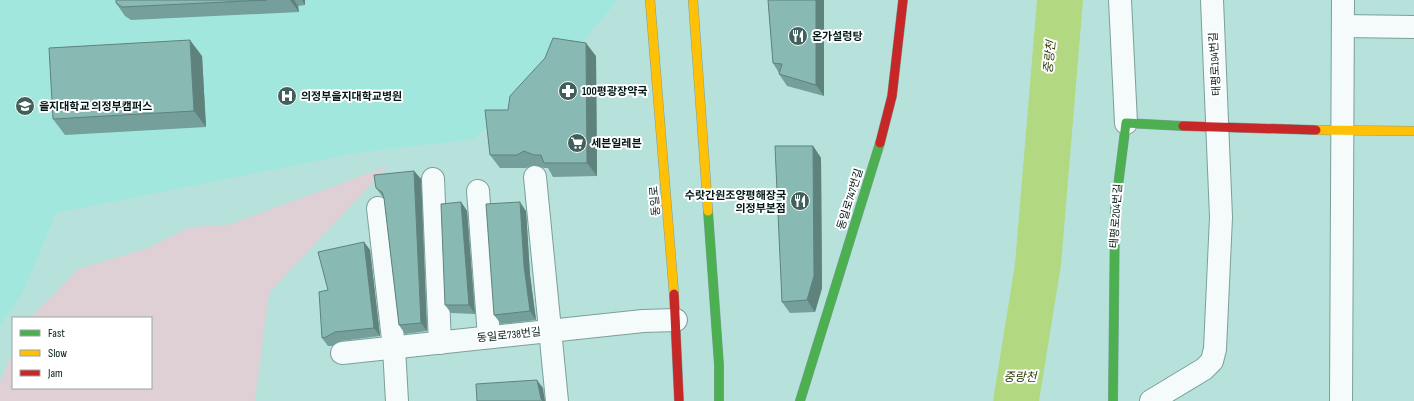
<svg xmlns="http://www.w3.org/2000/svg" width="1414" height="401" font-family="'Sofia Sans Condensed','Noto Sans KR',sans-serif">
  <rect width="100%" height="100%" fill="#b6e2db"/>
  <!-- built -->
  <polygon fill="#a1e7dd" points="0,0 618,0 573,53 474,139 356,153 56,213 21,296 0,325"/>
  <!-- green -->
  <polygon fill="#ded0d4" points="388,166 269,293 255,401 0,401 0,382 13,352 13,388 151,388 151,318 30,318 78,269 148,248 190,227 228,225"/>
  <!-- water -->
  <polygon fill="#b2d981" points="1037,0 1083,0 1061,265 1039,401 993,401 1015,264"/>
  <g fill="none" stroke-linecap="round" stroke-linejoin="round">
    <!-- street casing -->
    <g stroke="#7c9f9a" stroke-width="24">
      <g id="street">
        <polyline points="1120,0 1126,123"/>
        <polyline points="1343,26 1414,27"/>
        <polyline points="535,177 557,401"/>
        <polyline points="433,179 440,343"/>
        <polyline points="478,191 489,337"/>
        <polyline points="378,208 394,348 397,401"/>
        <polyline points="342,353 643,321 676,320"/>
        <polyline points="1151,401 1204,369 1212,361 1215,349 1221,217 1212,0"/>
        <polyline points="1341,401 1343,0"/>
      </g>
    </g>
    <!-- fast casing -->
    <g stroke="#7c9f9a" stroke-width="10">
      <g id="fast">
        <polyline points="708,211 719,365 719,401"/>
        <polyline points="800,401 880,143"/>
        <polyline points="1113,401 1115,210 1126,123 1183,126"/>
      </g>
    </g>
    <!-- slow casing -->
    <g stroke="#7c9f9a" stroke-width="10">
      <g id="slow">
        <polyline points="650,0 674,294"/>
        <polyline points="693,0 708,211"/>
        <polyline points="1316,130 1414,131"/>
      </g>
    </g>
    <!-- jam casing -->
    <g stroke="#7c9f9a" stroke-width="10">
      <g id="jam">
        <polyline points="1183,126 1316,130"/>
        <polyline points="880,143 892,96 903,0"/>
        <polyline points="674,294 679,401"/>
      </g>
    </g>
    <!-- street -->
    <use href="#street" stroke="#f4fbfa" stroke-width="22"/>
    <!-- fast -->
    <use href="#fast" stroke="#4caf50" stroke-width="9"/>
    <!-- slow -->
    <use href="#slow" stroke="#ffc107" stroke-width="9"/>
    <!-- jam -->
    <use href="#jam" stroke="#c62828" stroke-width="9"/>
  </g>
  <!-- wall -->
  <g fill="#759f9a">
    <polygon points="116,0 305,0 305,5 298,6 299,12 131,20 125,16 116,3"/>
    <polygon points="768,0 824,0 824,96 787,86 779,74 779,73 773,63"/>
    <polygon points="202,56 206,127 65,135 53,119"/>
    <polygon points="596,56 597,176 553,177 548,168 544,168 534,165 526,168 500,168 490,155 508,110"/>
    <polygon points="813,146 821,158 822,288 815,312 790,313 782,302"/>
    <polygon points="414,171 421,179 427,331 405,334 399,325 384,198 382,196 376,188"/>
    <polygon points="461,202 467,211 475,314 451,313 445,305"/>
    <polygon points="526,211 530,275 536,320 501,324 494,315"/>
    <polygon points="364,242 370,250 380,336 341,341 332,346 328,346 322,338 328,290"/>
  </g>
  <!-- shaded-wall -->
  <g fill="#5f827d">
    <polygon points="290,0 294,0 298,6 299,12"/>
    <polygon points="302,0 305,0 305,5"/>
    <polygon points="816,0 824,0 824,96 816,85"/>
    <polygon points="190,40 202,56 206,127 194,111"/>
    <polygon points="586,43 596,56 597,176 587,163"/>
    <polygon points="813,146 821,158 822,288 815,312 807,300"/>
    <polygon points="414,171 421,179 427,331 421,323"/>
    <polygon points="461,202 467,211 475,314 469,305"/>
    <polygon points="520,202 526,211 530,275 536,320 530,311 524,266"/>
    <polygon points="364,242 370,250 380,336 374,328"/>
    <polygon points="537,380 543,388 545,401 542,401 541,399"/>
  </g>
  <!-- building -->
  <g fill="#88b9b3" stroke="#5f827d">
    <polygon points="116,0 267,0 122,7 116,3"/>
    <polygon points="768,0 816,0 816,85 779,74 782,64 773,63"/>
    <polygon points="553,38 586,43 587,163 544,163 541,155 534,155 524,151 517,155 490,155 485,110 508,110 510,96 545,58"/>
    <polygon points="190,40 194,111 53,119 49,48"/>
    <polygon points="775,146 813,146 814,276 807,300 782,302"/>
    <polygon points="414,171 421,323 399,325 384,198 382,192 376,188 374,175"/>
    <polygon points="461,202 469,305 445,305 441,204"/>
    <polygon points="520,202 524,266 530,311 494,315 486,204"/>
    <polygon points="364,242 374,328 335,332 326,337 322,338 319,292 328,290 318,252"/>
    <polygon points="537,380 541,399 543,401 477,401 476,384"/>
  </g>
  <!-- icons -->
  <defs>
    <g id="restaurant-disc" transform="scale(1)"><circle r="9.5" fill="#41605c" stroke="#fff"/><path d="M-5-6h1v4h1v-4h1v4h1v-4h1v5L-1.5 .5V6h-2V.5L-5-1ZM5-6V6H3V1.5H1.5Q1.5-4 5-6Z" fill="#fff"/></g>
    <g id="pharmacy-disc" transform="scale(1)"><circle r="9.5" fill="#41605c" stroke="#fff"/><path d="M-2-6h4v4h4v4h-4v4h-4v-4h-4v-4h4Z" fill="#fff"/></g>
    <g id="hospital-disc" transform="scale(1)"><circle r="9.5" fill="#41605c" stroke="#fff"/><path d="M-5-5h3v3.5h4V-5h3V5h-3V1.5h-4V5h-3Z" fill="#fff"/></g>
    <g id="university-disc" transform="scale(1)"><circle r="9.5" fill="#41605c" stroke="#fff"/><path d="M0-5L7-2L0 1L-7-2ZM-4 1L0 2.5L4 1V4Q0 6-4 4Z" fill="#fff"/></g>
    <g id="supermarket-disc" transform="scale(1)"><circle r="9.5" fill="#41605c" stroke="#fff"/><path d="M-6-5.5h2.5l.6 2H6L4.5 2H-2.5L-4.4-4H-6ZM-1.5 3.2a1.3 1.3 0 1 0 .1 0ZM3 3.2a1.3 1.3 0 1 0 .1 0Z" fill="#fff"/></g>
  </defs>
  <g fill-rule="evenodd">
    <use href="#restaurant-disc" x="798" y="36"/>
    <use href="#pharmacy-disc" x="568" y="91"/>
    <use href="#hospital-disc" x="287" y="96"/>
    <use href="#university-disc" x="25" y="106"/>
    <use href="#supermarket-disc" x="577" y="143"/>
    <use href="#restaurant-disc" x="800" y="201"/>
  </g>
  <g text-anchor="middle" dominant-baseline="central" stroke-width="4" stroke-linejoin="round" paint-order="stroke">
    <!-- poi labels -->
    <g font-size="11" font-weight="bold" fill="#021a17" stroke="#fff" text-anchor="start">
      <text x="812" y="36">온가설렁탕</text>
      <text x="582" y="91">100평광장약국</text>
      <text x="301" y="96">의정부을지대학교병원</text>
      <text x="39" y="106">을지대학교 의정부캠퍼스</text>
      <text x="591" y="143">세븐일레븐</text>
      <text x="786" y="195" text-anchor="end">수랏간원조양평해장국<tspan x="786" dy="13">의정부본점</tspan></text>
    </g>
    <!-- street labels -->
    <g font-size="11" fill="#021a17" stroke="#fff">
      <text transform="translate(1215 64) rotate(-93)">태평로194번길</text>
      <text transform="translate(850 199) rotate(-73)">동일로747번길</text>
      <text transform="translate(655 201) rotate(-95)">동일로</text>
      <text transform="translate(1116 216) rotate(-86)">태평로204번길</text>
      <text transform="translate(509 335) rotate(-6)">동일로738번길</text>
    </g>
    <!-- water labels -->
    <g font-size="12" font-style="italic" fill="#2e3b08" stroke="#fff">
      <text transform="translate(1050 57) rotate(-84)">중랑천</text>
      <text x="1020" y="377">중랑천</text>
    </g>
  </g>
  <!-- legend -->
  <rect x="12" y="317" width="140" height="72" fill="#ffffff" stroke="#9aa3a2"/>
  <rect x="20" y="330" width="20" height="6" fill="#4caf50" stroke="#9aa3a2"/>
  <text x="48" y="337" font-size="12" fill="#021a17">Fast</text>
  <rect x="20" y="350" width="20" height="6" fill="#ffc107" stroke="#9aa3a2"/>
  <text x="48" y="357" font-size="12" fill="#021a17">Slow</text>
  <rect x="20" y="370" width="20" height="6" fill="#c62828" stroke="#9aa3a2"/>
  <text x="48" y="377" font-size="12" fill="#021a17">Jam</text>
</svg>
